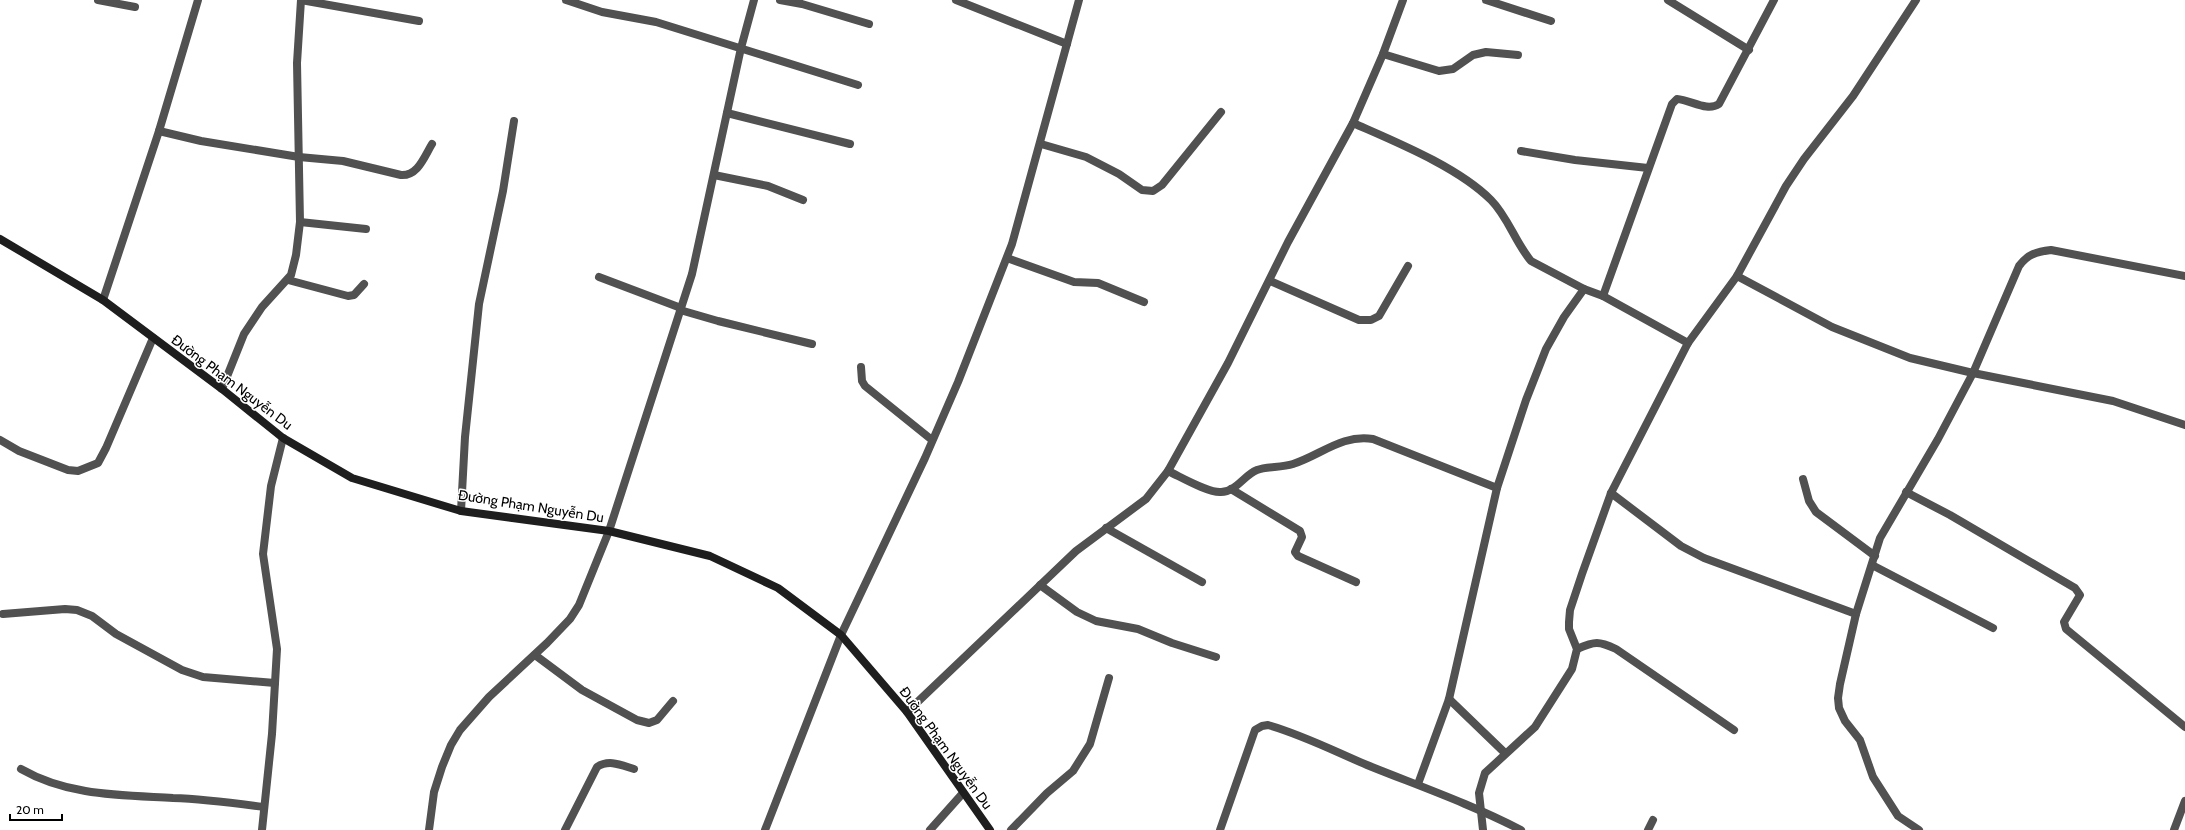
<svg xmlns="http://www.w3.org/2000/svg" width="2185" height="830" font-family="Cabin,sans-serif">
  <rect width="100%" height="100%" fill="#fff"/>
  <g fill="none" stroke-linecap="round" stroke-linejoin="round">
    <!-- lane -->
    <g stroke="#515151" stroke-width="8">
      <polyline points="301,0 419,21"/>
      <polyline points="780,0 802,4 869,24"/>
      <polyline points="714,175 768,186 803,200"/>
      <polyline points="300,222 366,229"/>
      <polyline points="599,277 681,308"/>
      <polyline points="288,280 348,296 354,295 364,284"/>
      <polyline points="861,367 862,381 865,386 932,440"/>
      <polyline points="1803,479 1809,501 1816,512 1875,556"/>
      <polyline points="1106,528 1202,582"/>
      <path d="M21,769C68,796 120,795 173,798C204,799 234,803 264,807"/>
      <polyline points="1648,830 1653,820"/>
    </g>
    <!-- street -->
    <g stroke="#515151" stroke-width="8">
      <polyline points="98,0 135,7"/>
      <polyline points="566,0 602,12 656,22 858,85"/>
      <polyline points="956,0 1067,44"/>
      <polyline points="1486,0 1551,21"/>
      <polyline points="1668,0 1749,50"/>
      <polyline points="1383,54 1439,71 1453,69 1473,55 1486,52 1518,55"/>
      <polyline points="727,113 850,144"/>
      <path d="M1353,123C1396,142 1458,167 1491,200C1508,217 1515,242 1531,261L1584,289L1603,296L1688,343"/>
      <path d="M159,131L201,141L299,157L343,161L401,175C418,176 424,157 432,144"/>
      <polyline points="1041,144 1086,157 1119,174 1142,190 1153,191 1162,185 1221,112"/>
      <polyline points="1521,151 1575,160 1648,168"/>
      <polyline points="1007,258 1074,282 1098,283 1144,302"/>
      <polyline points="1737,276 1832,327 1910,358 1973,373 2113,401 2185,425"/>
      <polyline points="1270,281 1359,320 1371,320 1379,316 1408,266"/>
      <path d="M1603,296L1672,104L1677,99C1691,100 1707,112 1719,104L1774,0"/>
      <polyline points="103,300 159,131 198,0"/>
      <polyline points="680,310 718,321 812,344"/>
      <polyline points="222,389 244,334 262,307 291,275 296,255 300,222 297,63 301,0"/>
      <polyline points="0,440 19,451 68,470 78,471 98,463 106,448 153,338"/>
      <path d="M1168,471C1181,477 1208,493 1221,492C1236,492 1244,475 1257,470C1267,466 1281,468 1293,464C1321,455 1342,434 1373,439L1497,488"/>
      <polyline points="1231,489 1300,531 1302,537 1295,552 1298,556 1356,582"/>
      <polyline points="1906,492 1950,515 2075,588 2080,595 2064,622 2066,629 2185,727"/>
      <polyline points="1611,493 1681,546 1704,558 1856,614"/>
      <polyline points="461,511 465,437 479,304 503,191 514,121"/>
      <polyline points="1872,565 1993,628"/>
      <polyline points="1040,585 1077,612 1096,621 1138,629 1172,643 1216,657"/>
      <polyline points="3,614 65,609 77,610 92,616 116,634 182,670 203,677 275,683"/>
      <path d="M1577,649C1595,641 1599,641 1616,649L1734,730"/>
      <polyline points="535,655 582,690 637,720 649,723 657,720 673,701"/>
      <polyline points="1449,699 1505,753"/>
      <polyline points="907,712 1076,551 1146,499 1168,471 1228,363 1288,242 1353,123 1383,54 1403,0"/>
      <polyline points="1418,784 1449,699 1497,488 1526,400 1546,349 1564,317 1584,289"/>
      <polyline points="262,830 272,734 277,649 263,554 271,486 283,438"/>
      <polyline points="429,830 434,792 442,767 451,745 460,730 489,697 547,643 570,619 579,605 609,531 692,274 741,48 754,0"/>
      <path d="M565,830L597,767C609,759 621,765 634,769"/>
      <polyline points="765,830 841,635 925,458 958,382 1012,244 1079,0"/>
      <polyline points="930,830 963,793"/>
      <polyline points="1011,830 1047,793 1073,771 1090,744 1109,678"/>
      <path d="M1220,830L1255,730L1262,726L1268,725C1303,735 1334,751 1367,765C1419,786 1471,804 1521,830"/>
      <polyline points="1483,830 1479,793 1485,773 1535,727 1572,669 1577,649 1569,629 1569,622 1570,610 1582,574 1611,493 1688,343 1737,276 1786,186 1804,159 1853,96 1916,0"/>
      <path d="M1919,830L1898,816L1873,777L1860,740L1845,721L1839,708L1838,698L1840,684L1856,614L1880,538L1938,439L1973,373L2019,266C2028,254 2036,252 2051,250L2185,276"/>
      <polyline points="2174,830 2185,801"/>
    </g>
    <!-- secondary -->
    <polyline stroke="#1e1e1e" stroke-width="8" points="0,239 103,300 222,389 283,438 352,478 461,511 609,531 710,556 778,588 841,635 907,712 990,830"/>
  </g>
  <g text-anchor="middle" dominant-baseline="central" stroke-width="3" stroke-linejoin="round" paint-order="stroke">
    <!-- street labels -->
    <g font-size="14" fill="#000" stroke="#fff">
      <text transform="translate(232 382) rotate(37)">Đường Phạm Nguyễn Du</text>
      <text transform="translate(531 506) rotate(9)">Đường Phạm Nguyễn Du</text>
      <text transform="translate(946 748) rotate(54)">Đường Phạm Nguyễn Du</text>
    </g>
  </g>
  <!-- scale -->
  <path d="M10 814v6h52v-6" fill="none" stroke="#000000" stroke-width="2"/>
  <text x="16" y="814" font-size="12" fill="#000000" stroke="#ffffff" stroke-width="3" paint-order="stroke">20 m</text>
</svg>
